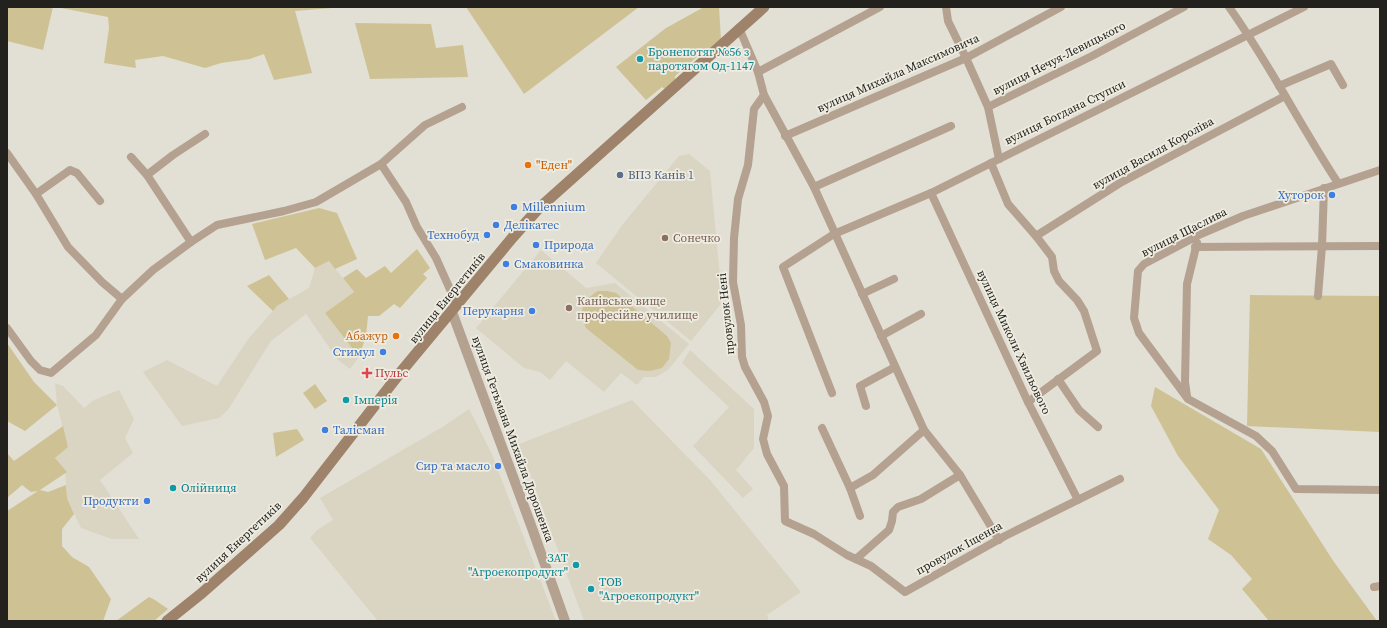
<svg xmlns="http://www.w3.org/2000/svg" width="1387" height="628" font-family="'Source Serif 4',serif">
  <rect width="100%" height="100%" fill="#e2dfd4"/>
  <!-- built -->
  <g fill="#dad5c3">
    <polygon points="689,154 710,171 722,299 720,305 691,341 596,263 623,224 679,156"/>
    <polygon points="541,250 586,288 615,283 689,344 668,370 656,377 644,377 637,385 621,373 604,392 566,361 550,380 540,372 524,368 476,328"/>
    <polygon points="329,261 354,292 325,313 359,357 350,369 338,360 306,314 271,341 228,410 219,418 182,426 143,372 167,360 217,386 249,338 277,306 309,288 315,268"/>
    <polygon points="690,350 754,409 754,448 736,470 753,489 743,498 693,446 729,407 682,363"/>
    <polygon points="55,383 63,386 84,408 94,400 119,390 134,419 125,438 133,453 100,480 139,539 112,539 81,528 67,498 65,470 55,458 68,447 57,405"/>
    <polygon points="632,400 710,480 801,592 767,615 769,621 584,621 519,444"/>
    <polygon points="469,409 491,452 556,621 378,621 310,538 317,530 333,520 320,498 444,426"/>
  </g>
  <!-- green -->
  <g fill="#cec294">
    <polygon points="7,7 53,7 43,50 7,41"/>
    <polygon points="56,7 344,7 295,11 312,73 274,80 264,54 250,59 221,63 205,68 163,56 135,60 136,68 104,63 109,28 108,17"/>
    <polygon points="466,7 639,7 524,94"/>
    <polygon points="704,7 719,7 721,40 705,54 700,54 675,76 675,82 665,89 662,87 646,100 616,67 666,28"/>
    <polygon points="355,23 431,24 436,48 463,45 468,77 370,79"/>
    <polygon points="319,208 337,213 357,259 335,269 329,261 315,268 296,248 265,260 252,224"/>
    <polygon points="417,249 430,268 423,274 427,278 400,308 394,304 379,316 368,316 366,336 359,357 325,313 354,292 343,278 357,269 366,278 385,266 391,273"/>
    <polygon points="269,275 289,299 277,306 273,311 247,286"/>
    <path d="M598,291H607L616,293L667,336L671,343L669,359L662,368L650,371L638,370L586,328C578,310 582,301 598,291Z"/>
    <polygon points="1250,295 1380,296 1380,432 1247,426"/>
    <polygon points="7,343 34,382 57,405 25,431 7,421"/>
    <polygon points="315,384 327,401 315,409 303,393"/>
    <polygon points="1155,387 1261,449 1334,562 1377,621 1269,621 1242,589 1252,579 1231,555 1208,539 1219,510 1178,456 1151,406"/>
    <polygon points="63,426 68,447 55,458 67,472 40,490 48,492 66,485 67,498 74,514 62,529 62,546 72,557 89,567 111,599 103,621 7,621 7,511 38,491 31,492 22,485 7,498 7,453 14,461"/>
    <polygon points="297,429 304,440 276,457 273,433"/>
    <polygon points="149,597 155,600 168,609 154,621 116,621"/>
  </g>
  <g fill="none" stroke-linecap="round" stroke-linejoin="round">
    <!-- minor -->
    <g stroke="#b4a190" stroke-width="8">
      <polyline points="946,7 948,21 966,58 988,107 999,159"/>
      <path d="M1229,7C1269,63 1300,125 1338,183"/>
      <polyline points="739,28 758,72 764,95 814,187 924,430 960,475 999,540"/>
      <polyline points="758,72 880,7"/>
      <polyline points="1279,86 1331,64 1343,85"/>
      <polyline points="764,95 754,109 748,165 738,199 734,238 733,282 741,325 742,357 745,367 764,402 768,416 763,439 767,454 784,486 785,521 814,534 847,555 871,566 905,592 1005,536 1120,479"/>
      <polyline points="988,107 1092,56 1184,7"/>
      <polyline points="785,136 966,58 1061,7"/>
      <polyline points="7,153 36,194 68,247 102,282 122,299"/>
      <polyline points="131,157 147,175 191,242"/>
      <polyline points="991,163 1008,204 1036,236 1052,257 1054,271 1059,281 1077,300 1084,311 1097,351 1028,402"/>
      <polyline points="381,164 406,202 417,227 436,258 457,305"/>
      <polyline points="1380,170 1243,216 1201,234 1144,264 1138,271 1134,318 1139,333 1188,399 1256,436 1272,451 1296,489 1380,490"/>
      <polyline points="147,175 173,155 205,134"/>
      <polyline points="814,187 951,126"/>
      <polyline points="931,193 1028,402 1078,500"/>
      <polyline points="36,194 70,170 77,173 100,201"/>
      <polyline points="1036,236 1120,183 1285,96"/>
      <polyline points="1195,247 1380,246"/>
      <polyline points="862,294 894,279"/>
      <polyline points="1318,296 1322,246 1324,188"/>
      <polyline points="7,328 31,361 40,370 51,373 96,335 122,299 153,270 191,242 217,225 284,211 316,202 381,164 425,125 462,107"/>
      <polyline points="881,336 921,314"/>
      <polyline points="1058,379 1079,410 1098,427"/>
      <polyline points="832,393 783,267 834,234 931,193 1304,7"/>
      <polyline points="1187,396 1185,382 1187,284 1197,243"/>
      <polyline points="866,406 860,386 895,367"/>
      <polyline points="822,428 850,488 860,516"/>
      <polyline points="850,488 873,475 924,430"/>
      <polyline points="856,559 889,530 892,521 893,512 898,507 921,499 960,475"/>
      <polyline points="1374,587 1380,586"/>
    </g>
    <!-- tertiary -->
    <polyline stroke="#b4a190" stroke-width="10" points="452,312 532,528 565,621"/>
    <!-- secondary -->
    <polyline stroke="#9e836a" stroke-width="11" points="167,621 202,593 279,525 303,498 400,373 513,237 538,209 764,7"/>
  </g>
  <!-- markers -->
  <g fill="#0f9aa8" stroke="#efece1" stroke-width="1.5">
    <circle cx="640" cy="59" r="4"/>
    <circle cx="346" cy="400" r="4"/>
    <circle cx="173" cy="488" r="4"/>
    <circle cx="576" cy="565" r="4"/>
    <circle cx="591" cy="589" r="4"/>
  </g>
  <g fill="#e8710a" stroke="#efece1" stroke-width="1.5">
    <circle cx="528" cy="165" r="4"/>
    <circle cx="396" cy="336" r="4"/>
  </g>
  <circle fill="#5c6f8a" stroke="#efece1" stroke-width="1.5" cx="620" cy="175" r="4"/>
  <g fill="#3f7fe0" stroke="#efece1" stroke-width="1.5">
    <circle cx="1332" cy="195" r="4"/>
    <circle cx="514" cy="207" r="4"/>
    <circle cx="496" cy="225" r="4"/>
    <circle cx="487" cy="235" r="4"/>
    <circle cx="536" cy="245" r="4"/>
    <circle cx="506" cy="264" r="4"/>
    <circle cx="532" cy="311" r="4"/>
    <circle cx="383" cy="352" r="4"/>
    <circle cx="325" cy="430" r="4"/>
    <circle cx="498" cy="466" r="4"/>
    <circle cx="147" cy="501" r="4"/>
  </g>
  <g fill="#8d6e63" stroke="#efece1" stroke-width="1.5">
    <circle cx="665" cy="238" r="4"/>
    <circle cx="569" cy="308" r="4"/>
  </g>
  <path fill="#e0444e" stroke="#efece1" stroke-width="1.5" d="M365 367h4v4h4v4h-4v4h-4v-4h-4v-4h4z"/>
  <g text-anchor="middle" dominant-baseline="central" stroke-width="3.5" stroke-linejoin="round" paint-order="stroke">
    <!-- culture labels -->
    <g font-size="12" fill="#0d838f" stroke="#efece1" text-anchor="start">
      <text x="648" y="52">Бронепотяг №56 з<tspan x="648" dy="14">паротягом Од-1147</tspan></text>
      <text x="354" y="400">Імперія</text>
      <text x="181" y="488">Олійниця</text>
      <text x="568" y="558" text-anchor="end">ЗАТ<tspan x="568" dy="14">"Агроекопродукт"</tspan></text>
      <text x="599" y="582">ТОВ<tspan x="599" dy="14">"Агроекопродукт"</tspan></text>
    </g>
    <!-- street labels -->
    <g font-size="12" fill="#22211d" stroke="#efece1">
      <text transform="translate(1059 58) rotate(-27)">вулиця Нечуя-Левицького</text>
      <text transform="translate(898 73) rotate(-24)">вулиця Михайла Максимовича</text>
      <text transform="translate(1065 112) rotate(-26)">вулиця Богдана Ступки</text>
      <text transform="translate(1153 153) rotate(-29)">вулиця Василя Короліва</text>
      <text transform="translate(1184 232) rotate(-27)">вулиця Щаслива</text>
      <text transform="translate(447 298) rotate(-51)">вулиця Енергетиків</text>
      <text transform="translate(726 314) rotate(-96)">провулок Нені</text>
      <text transform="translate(1014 342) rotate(65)">вулиця Миколи Хвильового</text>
      <text transform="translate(513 439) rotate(70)">вулиця Гетьмана Михайла Дорошенка</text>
      <text transform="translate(238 542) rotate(-43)">вулиця Енергетиків</text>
      <text transform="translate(959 548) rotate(-29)">провулок Іщенка</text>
    </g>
    <!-- food labels -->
    <g font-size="12" fill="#c56008" stroke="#efece1" text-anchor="start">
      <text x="536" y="165">"Еден"</text>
      <text x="388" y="336" text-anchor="end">Абажур</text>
    </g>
    <!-- service labels -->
    <g font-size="12" fill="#4e5e75" stroke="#efece1" text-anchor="start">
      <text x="628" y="175">ВПЗ Канів 1</text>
    </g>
    <!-- shop labels -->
    <g font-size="12" fill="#366cbe" stroke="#efece1" text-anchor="end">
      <text x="1324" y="195">Хуторок</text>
      <text x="522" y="207" text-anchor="start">Millennium</text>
      <text x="504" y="225" text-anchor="start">Делікатес</text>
      <text x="479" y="235">Технобуд</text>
      <text x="544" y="245" text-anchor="start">Природа</text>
      <text x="514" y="264" text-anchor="start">Смаковинка</text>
      <text x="524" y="311">Перукарня</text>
      <text x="375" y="352">Стимул</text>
      <text x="333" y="430" text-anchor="start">Талісман</text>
      <text x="490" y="466">Сир та масло</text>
      <text x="139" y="501">Продукти</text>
    </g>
    <!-- education labels -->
    <g font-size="12" fill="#785e54" stroke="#efece1" text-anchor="start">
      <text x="673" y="238">Сонечко</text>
      <text x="577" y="301">Канівське вище<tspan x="577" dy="14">професійне училище</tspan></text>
    </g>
    <!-- health labels -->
    <g font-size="12" fill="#be3a42" stroke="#efece1" text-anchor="start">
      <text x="375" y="373">Пульс</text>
    </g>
  </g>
  <!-- border -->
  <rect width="1387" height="628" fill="none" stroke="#22211d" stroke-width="16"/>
</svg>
